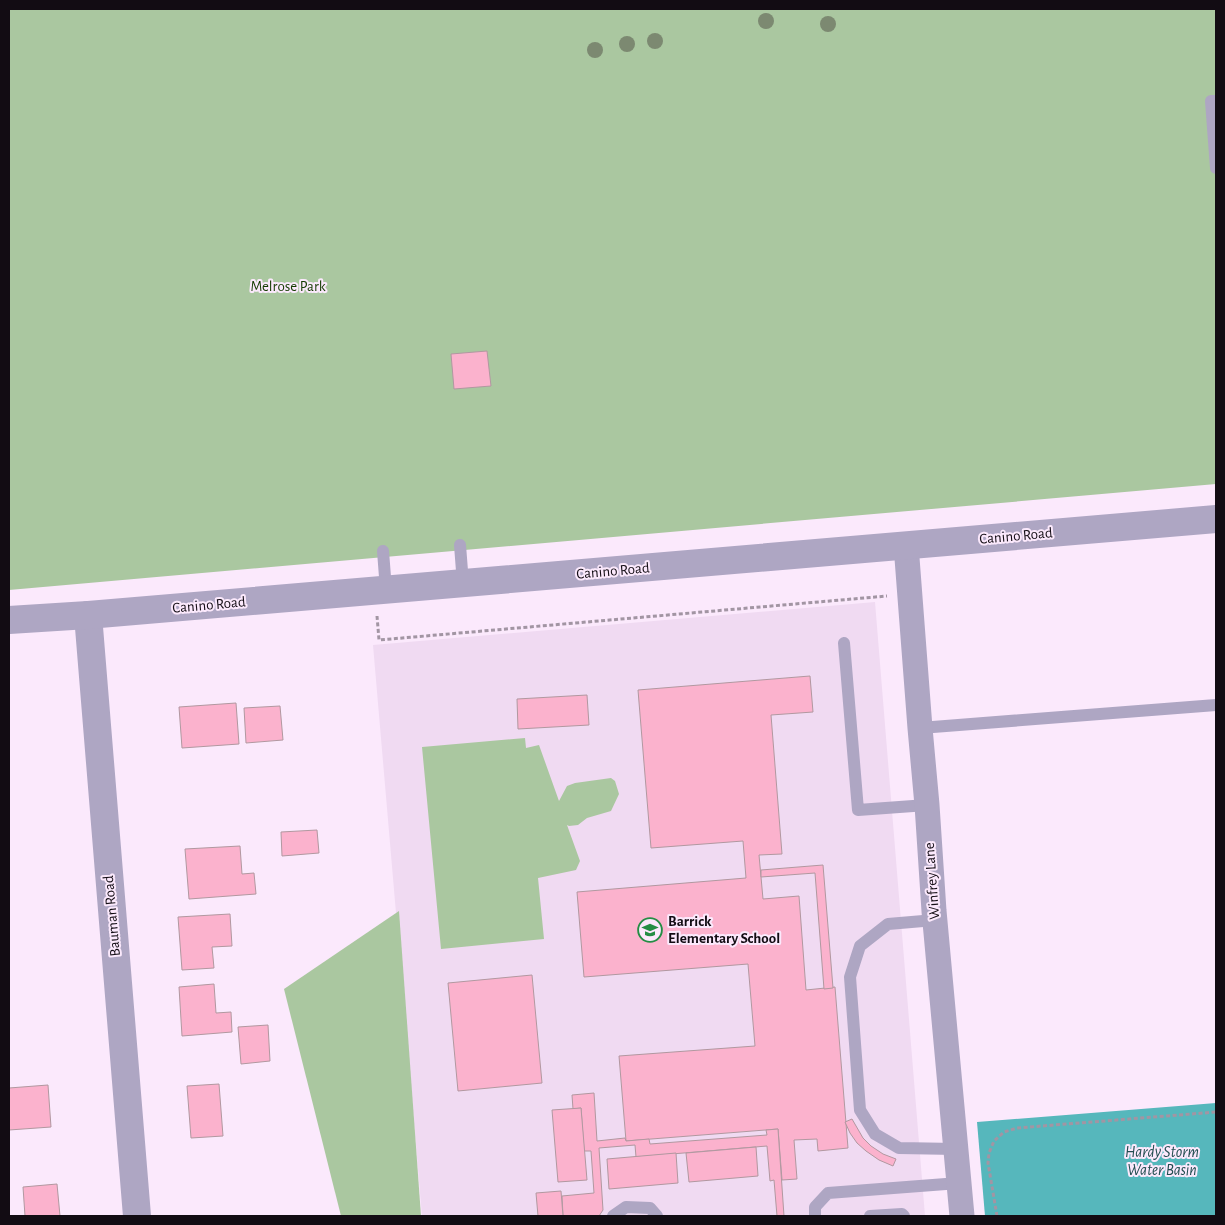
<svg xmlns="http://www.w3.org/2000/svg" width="1225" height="1225" font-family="'Alegreya Sans',sans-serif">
  <rect width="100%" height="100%" fill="#fbe9fc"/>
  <!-- built -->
  <polygon fill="#f0daf2" points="875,602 925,1216 422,1216 373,645"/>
  <!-- green -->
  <g fill="#aac7a0">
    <polygon points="9,9 1216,9 1216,484 9,590"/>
    <polygon points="525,738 526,748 539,745 559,801 567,786 575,783 611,778 615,781 619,794 611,811 587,818 578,825 569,826 567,825 580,861 576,870 538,878 544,939 441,949 422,747"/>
    <polygon points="399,911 421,1216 341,1216 284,989"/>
  </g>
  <!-- water -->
  <polygon fill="#56b7bc" points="1216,1103 1216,1216 985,1216 977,1122"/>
  <!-- building -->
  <g fill="#fbb2cd" stroke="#b198a0">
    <polygon points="487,351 491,386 454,389 451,354"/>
    <polygon points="810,676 813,712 771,715 782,854 759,855 763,899 799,896 806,990 835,987 848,1148 818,1151 817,1139 794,1140 797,1179 782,1180 778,1129 626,1141 619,1056 755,1046 748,964 584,977 577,892 746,878 743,841 651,848 638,690"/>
    <polygon points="587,695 589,725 518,729 517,699"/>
    <polygon points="236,703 239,744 182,748 179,707"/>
    <polygon points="280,706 283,740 246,743 244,708"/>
    <polygon points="317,830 319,853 282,856 281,832"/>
    <polygon points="240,846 242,874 254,873 256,894 189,899 185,849"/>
    <polygon points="823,865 833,988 824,989 815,873 761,877 761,870"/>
    <polygon points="230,914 232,946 212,947 214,968 182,970 178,917"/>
    <polygon points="532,975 542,1083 458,1091 448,983"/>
    <polygon points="214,984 216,1013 231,1012 232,1032 182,1036 179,987"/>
    <polygon points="268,1025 270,1061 241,1064 238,1027"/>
    <polygon points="219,1084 223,1136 191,1138 187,1086"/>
    <polygon points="48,1085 51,1127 9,1130 9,1088"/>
    <polygon points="594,1093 597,1141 625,1138 626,1141 649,1139 650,1144 767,1135 766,1130 778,1129 784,1216 777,1216 774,1180 770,1181 767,1146 636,1157 635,1145 599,1148 603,1210 599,1216 563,1216 562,1196 594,1193 591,1151 584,1151 581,1108 573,1109 572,1095"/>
    <polygon points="581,1108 587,1180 558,1182 552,1110"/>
    <polygon points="852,1119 863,1138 871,1146 883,1154 896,1159 893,1166 879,1160 866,1151 857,1143 850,1133 845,1122"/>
    <polygon points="756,1147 758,1176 689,1182 686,1153"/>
    <polygon points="676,1153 678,1183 609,1189 607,1159"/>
    <polygon points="57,1184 60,1216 25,1216 23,1187"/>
    <polygon points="561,1191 563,1216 538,1216 536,1193"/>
  </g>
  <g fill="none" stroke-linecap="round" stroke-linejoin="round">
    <!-- path -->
    <g stroke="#a295a3" stroke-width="3" stroke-dasharray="4 2.5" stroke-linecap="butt">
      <polyline points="377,616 379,640 887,596"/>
      <polyline points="997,1216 988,1163 989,1153 994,1141 1004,1132 1017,1128 1216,1112"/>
    </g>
    <!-- service -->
    <g stroke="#aea6c3" stroke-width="12">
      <polyline points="1216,101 1211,101 1216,168"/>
      <polyline points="460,545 463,584"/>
      <polyline points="383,551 386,590"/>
      <polyline points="844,643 858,810 927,805"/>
      <polyline points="920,728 1216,705"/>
      <polyline points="935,920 888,924 860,946 850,977 860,1110 875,1134 899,1148 956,1149"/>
      <polyline points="613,1216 626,1207 650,1208 657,1216"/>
      <polyline points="815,1216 815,1207 828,1193 959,1183"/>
      <polyline points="870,1216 902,1214 904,1216"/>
    </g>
    <!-- minor -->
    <polyline stroke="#aea6c3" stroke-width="25" points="906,545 920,728 927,805 934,911 962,1216"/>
    <!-- tertiary -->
    <g stroke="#aea6c3" stroke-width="28">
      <polyline points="88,615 137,1216"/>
      <polyline points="9,620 88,615 1216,519"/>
    </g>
  </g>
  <!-- trees -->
  <g fill="#7c8971">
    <circle cx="766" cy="21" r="8"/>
    <circle cx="828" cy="24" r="8"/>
    <circle cx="655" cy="41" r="8"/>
    <circle cx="627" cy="44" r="8"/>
    <circle cx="595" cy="50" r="8"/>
  </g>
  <!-- icons -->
  <defs>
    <g id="school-ring" transform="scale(1.25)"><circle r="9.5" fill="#fbe9fc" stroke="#248d44" stroke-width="1.5"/><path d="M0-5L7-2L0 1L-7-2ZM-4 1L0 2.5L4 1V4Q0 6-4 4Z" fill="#248d44"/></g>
  </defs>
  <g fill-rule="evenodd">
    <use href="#school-ring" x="650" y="930"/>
  </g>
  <g text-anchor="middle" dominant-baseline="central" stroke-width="4" stroke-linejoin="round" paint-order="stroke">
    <!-- park labels -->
    <g font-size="15" fill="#143b00" stroke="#fbe9fc">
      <text x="288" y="286">Melrose Park</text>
    </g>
    <!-- street labels -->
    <g font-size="15" fill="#120c13" stroke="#fbe9fc">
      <text transform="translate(1016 536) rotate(-5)">Canino Road</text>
      <text transform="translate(613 571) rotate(-5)">Canino Road</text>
      <text transform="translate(209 605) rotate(-5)">Canino Road</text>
      <text transform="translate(932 881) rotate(-94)">Winfrey Lane</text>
      <text transform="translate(112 916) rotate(-95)">Bauman Road</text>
    </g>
    <!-- poi labels -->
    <g font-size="15" font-weight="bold" fill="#120c13" stroke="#fbe9fc" text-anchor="start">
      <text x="668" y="921">Barrick<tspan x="668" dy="17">Elementary School</tspan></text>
    </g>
    <!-- water labels -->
    <g font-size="16" font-style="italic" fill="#224d50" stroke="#fbe9fc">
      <text x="1162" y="1152">Hardy Storm<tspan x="1162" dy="18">Water Basin</tspan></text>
    </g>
  </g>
  <!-- border -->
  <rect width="1225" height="1225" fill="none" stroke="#120c13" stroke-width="20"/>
</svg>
